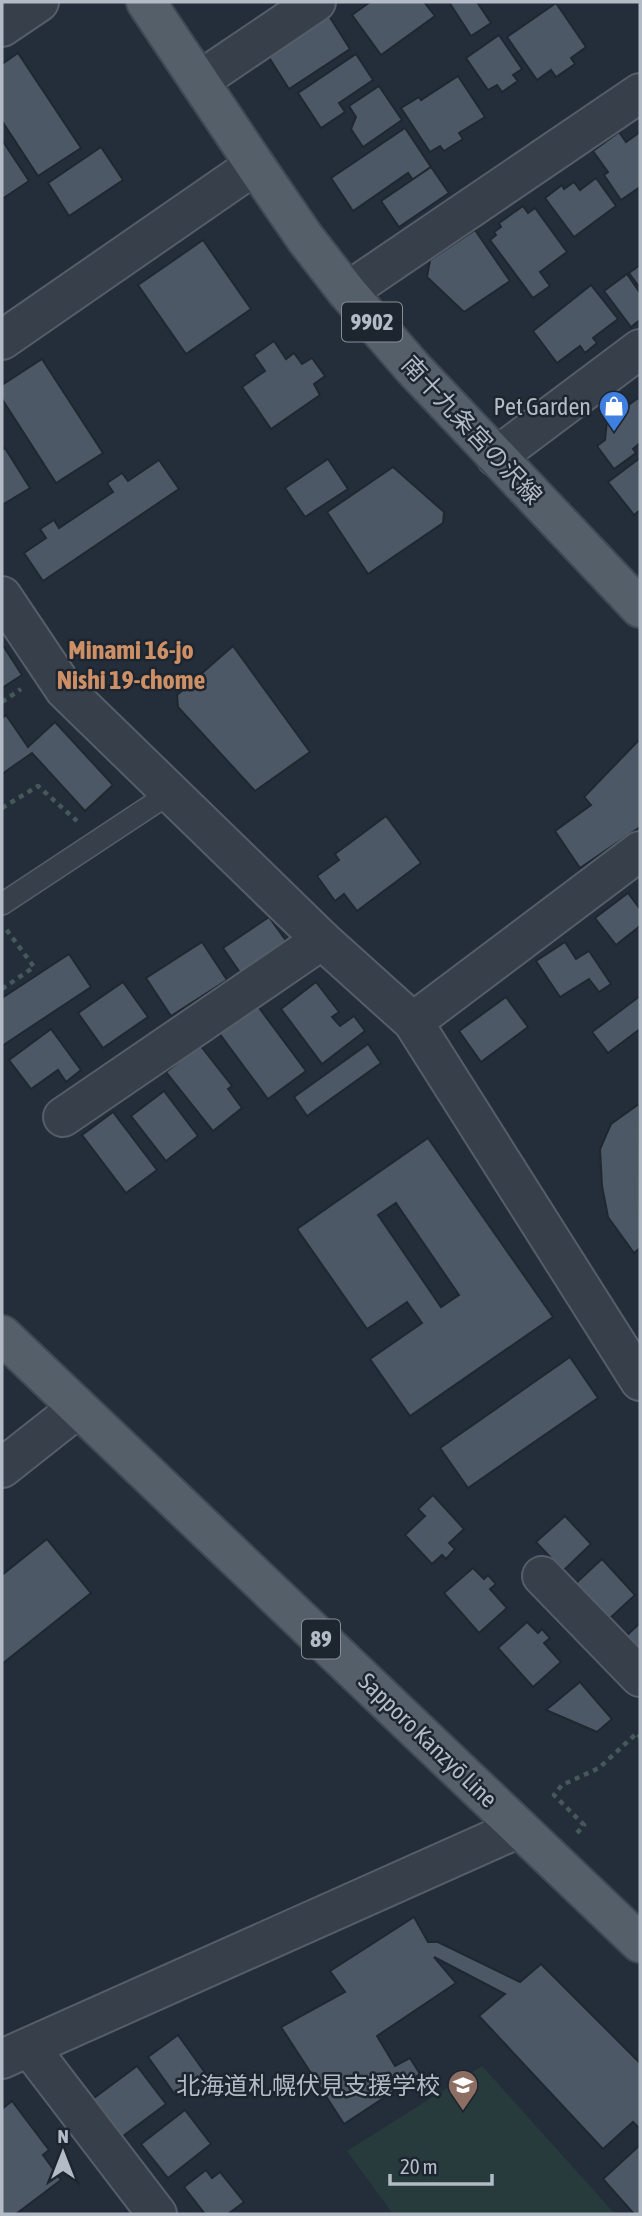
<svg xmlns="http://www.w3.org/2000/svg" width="642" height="2216" font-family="'Asap Condensed','Noto Sans JP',sans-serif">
  <rect width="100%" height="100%" fill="#242e3a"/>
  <!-- green -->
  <polygon fill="#273b3c" points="482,2066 615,2214 393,2214 347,2151"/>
  <!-- building -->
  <g fill="#4c5865" stroke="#1f2731" stroke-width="2" fill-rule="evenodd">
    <polygon points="370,2 424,2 435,16 381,55 352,15"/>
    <polygon points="449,2 477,2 491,23 471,36"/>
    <polygon points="556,3 586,47 571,58 575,64 556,77 551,70 537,80 507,37"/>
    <polygon points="324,8 350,49 289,89 263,48"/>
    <polygon points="499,35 522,69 513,75 518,81 502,92 497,85 488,90 466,58"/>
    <polygon points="18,53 81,148 38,176 2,121 2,64"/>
    <polygon points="356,54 373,80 339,103 345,112 321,128 298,93"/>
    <polygon points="458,76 485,117 459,133 463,139 444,151 440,146 430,152 401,108 419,97 421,100"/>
    <polygon points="379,86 402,120 363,147 351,129 356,117 349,106"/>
    <polygon points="405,128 431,167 413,180 408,173 353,211 331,178"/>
    <polygon points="619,132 626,142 640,132 640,187 621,200 604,175 608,172 593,151"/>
    <polygon points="2,140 29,181 2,199"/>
    <polygon points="101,147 123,180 69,216 48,183"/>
    <polygon points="431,167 449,193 399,227 381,201"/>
    <polygon points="596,178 616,206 574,237 545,198 562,185 564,189 574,182 580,190"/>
    <polygon points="523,206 528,213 535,208 567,252 540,272 550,286 533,298 490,240 496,235 494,232 501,227 499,223"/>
    <polygon points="475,230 510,281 464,312 427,277 430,260"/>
    <polygon points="203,240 251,309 186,354 138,285"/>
    <polygon points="640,265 640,288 629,273"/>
    <polygon points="627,274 640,293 640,320 631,327 604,291"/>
    <polygon points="591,285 618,319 593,338 597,343 585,353 580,346 557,363 533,331"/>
    <polygon points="274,341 286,359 294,353 302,364 312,358 325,376 314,384 320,395 271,429 242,387 265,371 254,355"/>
    <polygon points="42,359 103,453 56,483 2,399 2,385"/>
    <polygon points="638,398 640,401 640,443 633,449 636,453 614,469 597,446 605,440 607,421"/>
    <polygon points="5,448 30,488 2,505 2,450"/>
    <polygon points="640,458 640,510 634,515 608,482"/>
    <polygon points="328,459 348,489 305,517 285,488"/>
    <polygon points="159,460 179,489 43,581 24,553 46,538 40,529 54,520 59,528 113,492 107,483 122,473 128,481"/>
    <polygon points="393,467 444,512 443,523 368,574 327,512"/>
    <polygon points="2,644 22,675 2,688"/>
    <polygon points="233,646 310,752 255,791 178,707 177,695"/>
    <polygon points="6,715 28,747 55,722 113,785 85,811 32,753 2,774 2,718"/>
    <polygon points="640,739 640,827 580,868 555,831 591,805 584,797"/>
    <polygon points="386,816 421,863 357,911 344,894 335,901 317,876 339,860 335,854"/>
    <polygon points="628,893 640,909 640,926 616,945 595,918"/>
    <polygon points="269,917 287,942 241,974 223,948"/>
    <polygon points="202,942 227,980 171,1016 146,978"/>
    <polygon points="565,942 576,959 589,951 611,984 599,992 589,979 560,997 536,961"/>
    <polygon points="69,954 91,987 2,1046 2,998"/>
    <polygon points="123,982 148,1017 103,1048 78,1013"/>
    <polygon points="316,982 339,1012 332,1017 340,1026 354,1016 365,1031 322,1064 281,1009"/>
    <polygon points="640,996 640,1029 608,1053 592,1032"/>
    <polygon points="506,997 528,1027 481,1062 459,1031"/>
    <polygon points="257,1005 306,1071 268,1099 219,1033"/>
    <polygon points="51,1029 81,1070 66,1082 58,1070 31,1089 9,1060"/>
    <polygon points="368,1044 381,1063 307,1116 294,1097"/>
    <polygon points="200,1045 232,1086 228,1089 242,1108 213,1131 166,1072"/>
    <polygon points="164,1091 198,1136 166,1161 131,1116"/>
    <polygon points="639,1104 640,1248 634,1253 608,1217 602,1186 600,1149 611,1124"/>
    <polygon points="113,1112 157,1170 126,1193 82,1135"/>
    <path d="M428,1138L553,1317L410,1416L370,1359L422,1323L407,1302L367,1329L297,1229ZM396,1203L459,1295L441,1307L378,1215Z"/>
    <polygon points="570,1357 598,1398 468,1488 440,1448"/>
    <polygon points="433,1495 464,1529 449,1543 455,1549 446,1559 442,1555 432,1564 405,1535 425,1516 418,1509"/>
    <polygon points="565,1516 591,1544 563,1571 536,1542"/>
    <polygon points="47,1539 91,1593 2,1664 2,1575"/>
    <polygon points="602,1559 635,1595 608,1620 575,1584"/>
    <polygon points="473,1568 484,1579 488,1575 496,1584 490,1589 507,1608 479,1633 444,1593"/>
    <polygon points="527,1622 538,1633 542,1629 550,1638 544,1643 561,1662 533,1687 498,1648"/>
    <polygon points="640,1623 640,1655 624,1638"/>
    <polygon points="580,1682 612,1719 597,1732 546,1710"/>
    <polygon points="414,1917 428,1942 438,1942 520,1982 541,1964 640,2063 640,2129 633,2122 603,2149 479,2016 505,1994 434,1957 456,1983 377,2036 395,2066 410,2058 420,2074 344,2124 281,2027 345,1992 330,1971"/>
    <polygon points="178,2035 206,2074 176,2096 148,2057"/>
    <polygon points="137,2066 166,2104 115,2142 86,2104"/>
    <polygon points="12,2101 49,2150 43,2155 61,2180 16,2214 2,2214 2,2109"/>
    <polygon points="185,2110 211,2144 168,2178 141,2144"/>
    <polygon points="640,2145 640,2214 634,2214 603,2179"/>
    <polygon points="206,2170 212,2178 220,2172 244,2202 228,2214 205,2214 184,2187"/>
  </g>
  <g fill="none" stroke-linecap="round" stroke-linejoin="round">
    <!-- lane casing -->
    <g stroke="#555e68" stroke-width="24">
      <polyline id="lane" points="2,904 170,793"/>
    </g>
    <!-- street casing -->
    <g stroke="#555e68" stroke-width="42">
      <g id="street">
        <polyline points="2,27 39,2"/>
        <polyline points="199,81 316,2"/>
        <polyline points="347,292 640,93"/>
        <polyline points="2,340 255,165"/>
        <polyline points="496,457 640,349"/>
        <polyline points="2,596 65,690 322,940 413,1022 640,1381"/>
        <polyline points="413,1022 640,851"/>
        <polyline points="63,1117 322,940"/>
        <polyline points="2,1468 78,1408"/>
        <polyline points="542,1576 640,1677"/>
        <polyline points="30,2048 157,2214"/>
        <polyline points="2,2059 519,1828"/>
      </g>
    </g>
    <!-- primary casing -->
    <g stroke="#404953" stroke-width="42">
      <g id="primary">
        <polyline points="146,2 255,165 305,238 347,292 413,368 640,608"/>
        <polyline points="2,1335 640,1943"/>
      </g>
    </g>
    <!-- path -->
    <g stroke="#45585a" stroke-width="4.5" stroke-dasharray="5 5" stroke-linecap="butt">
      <polyline points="2,702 21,689"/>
      <polyline points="2,808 38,786 77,821"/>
      <polyline points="2,989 34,967 6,929"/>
      <polyline points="577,1833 584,1825 554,1795 562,1785 599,1768 637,1733 640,1737"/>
    </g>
    <!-- lane -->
    <use href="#lane" stroke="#37404a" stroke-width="21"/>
    <!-- street -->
    <use href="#street" stroke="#37404a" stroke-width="38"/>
    <!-- primary -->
    <use href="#primary" stroke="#555f6a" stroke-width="38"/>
  </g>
  <!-- icons -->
  <defs>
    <g id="shop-pin" transform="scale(1.575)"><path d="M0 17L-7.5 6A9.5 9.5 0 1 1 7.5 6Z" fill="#3f7fe0" stroke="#1d252f"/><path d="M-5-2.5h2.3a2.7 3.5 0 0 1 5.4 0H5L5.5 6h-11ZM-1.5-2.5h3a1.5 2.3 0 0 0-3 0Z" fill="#fff"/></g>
    <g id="school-pin" transform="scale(1.575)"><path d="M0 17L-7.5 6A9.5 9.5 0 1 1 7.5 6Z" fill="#8d6e63" stroke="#1d252f"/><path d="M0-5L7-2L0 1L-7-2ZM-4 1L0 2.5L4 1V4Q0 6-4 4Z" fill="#fff"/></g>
  </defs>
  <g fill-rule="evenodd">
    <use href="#shop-pin" x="614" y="406"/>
    <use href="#school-pin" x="463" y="2085"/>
  </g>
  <g text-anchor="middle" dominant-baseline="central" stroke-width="5" stroke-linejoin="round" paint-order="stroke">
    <!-- shield labels -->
    <g fill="#1d252f" stroke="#868e99" stroke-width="2">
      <rect x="342" y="302.5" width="60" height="39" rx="5"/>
      <rect x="302" y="1619.5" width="38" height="39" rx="5"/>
    </g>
    <g font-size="23" font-weight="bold" fill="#b3bbc6">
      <text x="372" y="322">9902</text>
      <text x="321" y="1639">89</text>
    </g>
    <!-- poi labels -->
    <g font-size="24" fill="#b3bbc6" stroke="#1d252f" text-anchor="end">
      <text x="591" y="406">Pet Garden</text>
      <text x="440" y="2085">北海道札幌伏見支援学校</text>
    </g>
    <!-- street labels -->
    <g font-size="24" fill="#b3bbc6" stroke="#1d252f">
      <text transform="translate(472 430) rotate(47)">南十九条宮の沢線</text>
      <text transform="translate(428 1740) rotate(44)">Sapporo Kanzyō Line</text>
    </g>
    <!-- neighbourhood labels -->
    <g font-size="26" font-weight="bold" fill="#cd8f66" stroke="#1d252f">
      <text x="131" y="650">Minami 16-jo<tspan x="131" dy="30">Nishi 19-chome</tspan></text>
    </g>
  </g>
  <!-- border -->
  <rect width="642" height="2216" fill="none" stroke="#b3bbc6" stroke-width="7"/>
  <!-- north arrow -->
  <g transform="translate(63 2153)" stroke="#1d252f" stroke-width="5" paint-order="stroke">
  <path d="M0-5L12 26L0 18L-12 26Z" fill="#b3bbc6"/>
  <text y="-10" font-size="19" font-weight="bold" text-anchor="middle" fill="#b3bbc6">N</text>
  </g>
  <!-- scale -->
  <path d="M390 2174v10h102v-10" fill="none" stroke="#b3bbc6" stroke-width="3.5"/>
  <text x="400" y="2174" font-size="21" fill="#b3bbc6" stroke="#1d252f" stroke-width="5" paint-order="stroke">20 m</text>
</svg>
